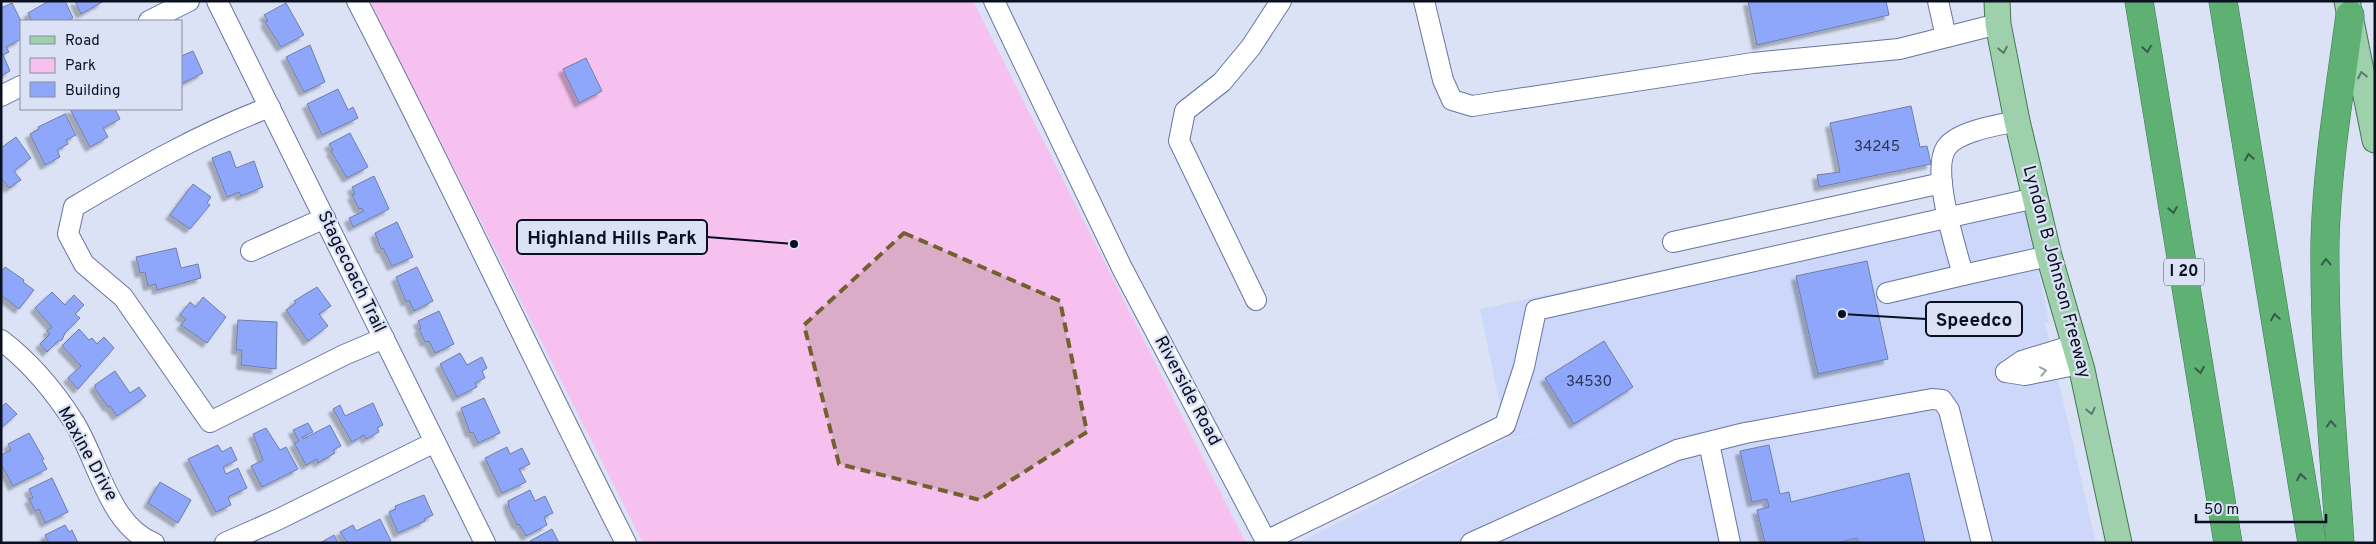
<svg xmlns="http://www.w3.org/2000/svg" width="2376" height="544" font-family="Overpass,sans-serif">
  <defs>
    <filter id="shadow"><feDropShadow dx="-4.5" dy="4.5" stdDeviation="1" flood-color="#0004"/></filter>
  </defs>
  <rect width="100%" height="100%" fill="#dbe2f6"/>
  <!-- built -->
  <polygon fill="#ccd7f9" points="2022,193 2049,322 2045,323 2096,543 1298,543 1504,440 1547,431 1507,438 1480,309"/>
  <!-- green -->
  <polygon fill="#f6c0ef" points="370,1 973,1 1246,543 643,543"/>
  <!-- building -->
  <g fill="#8ea7fa" stroke="#707eaa" filter="url(#shadow)">
    <polygon points="49,1 65,1 73,18 67,21 32,21 28,13"/>
    <polygon points="75,1 104,1 81,14"/>
    <polygon points="1748,1 1886,1 1889,15 1757,45"/>
    <polygon points="12,3 21,21 21,39 6,47 9,52 3,55 10,71 1,76 1,8"/>
    <polygon points="286,3 304,35 281,47 265,22 268,21 264,15"/>
    <polygon points="310,45 325,82 304,92 286,57"/>
    <polygon points="193,51 203,73 181,84 181,56"/>
    <polygon points="586,58 602,91 579,103 563,69"/>
    <polygon points="338,89 348,110 353,107 358,118 322,135 307,104"/>
    <polygon points="1911,106 1920,147 1927,146 1931,164 1819,187 1817,175 1840,172 1830,123"/>
    <polygon points="70,109 115,109 120,119 103,128 108,137 90,147"/>
    <polygon points="65,114 76,135 66,140 68,144 57,150 60,157 45,165 30,134 39,129 38,127"/>
    <polygon points="350,133 368,167 347,178 331,151 333,150 329,144"/>
    <polygon points="16,137 31,158 14,171 21,180 9,188 1,178 1,148"/>
    <polygon points="230,151 236,168 254,161 263,187 241,196 239,192 227,197 212,158"/>
    <polygon points="374,176 389,209 353,227 349,218 364,211 362,208 359,209 352,195 355,194 352,187"/>
    <polygon points="193,184 211,197 207,203 210,205 190,229 170,215"/>
    <polygon points="397,222 413,257 392,266 383,248 381,249 375,233"/>
    <polygon points="176,248 181,268 198,264 201,278 157,290 156,284 148,286 145,272 140,273 136,257"/>
    <polygon points="1867,261 1888,359 1818,374 1796,276"/>
    <polygon points="5,267 24,280 23,282 34,290 19,309 1,295 1,272"/>
    <polygon points="417,267 433,301 414,311 409,300 406,302 396,277"/>
    <polygon points="317,287 331,306 319,314 328,326 308,341 286,310 296,303 294,301"/>
    <polygon points="52,292 65,305 74,295 84,305 75,314 80,318 65,333 62,340 58,341 47,352 40,344 50,334 47,331 52,327 35,308"/>
    <polygon points="203,297 226,317 207,343 181,325 186,319 180,315 190,302 196,307"/>
    <polygon points="439,311 454,344 435,353 429,341 425,342 419,329 421,328 418,321"/>
    <polygon points="238,320 277,322 276,369 241,365 242,350 236,350"/>
    <polygon points="79,329 89,340 92,338 97,344 104,337 114,348 78,389 68,378 81,366 62,346"/>
    <polygon points="1604,341 1633,387 1574,424 1545,378"/>
    <polygon points="460,353 467,365 482,357 487,368 482,371 485,378 475,383 477,387 457,397 440,364"/>
    <polygon points="115,371 130,393 139,387 146,396 117,416 110,406 108,407 95,388 95,385"/>
    <polygon points="484,398 500,433 478,443 473,432 470,433 461,408"/>
    <polygon points="6,403 17,414 1,428 1,407"/>
    <polygon points="373,403 383,425 377,428 379,432 366,439 364,435 352,442 333,409 340,405 345,416"/>
    <polygon points="308,423 313,432 302,437 303,439 330,425 341,446 333,450 335,453 318,463 317,459 306,465 294,443 299,441 293,430"/>
    <polygon points="266,428 280,450 286,447 298,469 262,487 251,466 263,460 253,434"/>
    <polygon points="29,433 44,459 42,460 47,469 13,486 1,464 1,455 11,450 8,444"/>
    <polygon points="218,445 222,452 231,447 237,460 223,467 226,474 238,468 247,488 228,497 231,505 216,512 188,459"/>
    <polygon points="1769,445 1780,494 1789,492 1791,502 1909,473 1925,543 1858,543 1857,538 1837,543 1765,543 1757,510 1769,507 1767,499 1752,502 1740,451"/>
    <polygon points="507,447 510,454 522,448 530,464 519,469 526,482 502,493 485,458"/>
    <polygon points="52,478 68,512 45,523 39,509 35,511 29,499 33,498 29,489"/>
    <polygon points="160,482 191,500 178,523 148,503"/>
    <polygon points="530,490 535,501 545,496 553,513 544,517 547,525 526,536 519,524 517,525 509,508 508,501"/>
    <polygon points="424,495 433,515 424,519 425,521 398,533 389,512 396,509 395,506"/>
    <polygon points="380,519 391,541 387,543 348,543 340,532 353,525 356,531"/>
    <polygon points="65,525 69,532 72,530 78,543 49,543 45,535"/>
    <polygon points="552,529 559,543 531,543 530,541"/>
    <polygon points="334,535 338,543 320,543"/>
  </g>
  <g fill="none" stroke-linecap="round" stroke-linejoin="round">
    <!-- minor casing -->
    <g stroke="#6775a1" stroke-width="22">
      <g id="minor">
        <polyline points="217,1 485,543"/>
        <path d="M357,1C450,180 534,363 626,543"/>
        <polyline points="994,1 1122,268 1266,541 1505,425 1524,367 1536,310 2035,198"/>
        <polyline points="1424,1 1443,80 1452,100 1472,106 1753,63 1899,49 1998,24"/>
        <polyline points="1938,1 1946,37"/>
        <polyline points="149,21 189,1"/>
        <polyline points="1,96 21,86"/>
        <path d="M270,107C201,133 136,170 74,207L68,234L84,264L123,297L210,422L344,355L384,338"/>
        <path d="M2017,121C1999,125 1957,131 1946,148C1931,172 1956,248 1963,275L2049,256"/>
        <polyline points="1673,242 1942,183"/>
        <polyline points="251,251 325,218"/>
        <polyline points="1887,293 1963,275"/>
        <polyline points="1256,300 1179,141 1185,111 1222,82 1251,47 1281,1"/>
        <path d="M1,340C30,362 55,392 74,422C98,460 109,526 154,543"/>
        <polyline points="2006,372 2025,375 2080,364"/>
        <polyline points="2006,372 2022,361 2074,345"/>
        <polyline points="1709,443 1730,543"/>
        <polyline points="225,543 279,519 435,442"/>
        <polyline points="1471,543 1677,450 1745,433 1932,399 1942,400 1949,410 1982,543"/>
      </g>
    </g>
    <!-- major casing -->
    <g stroke="#417856" stroke-width="27">
      <g id="major">
        <polyline points="1997,1 1998,24 2017,121 2049,256 2082,370 2119,543"/>
        <polyline points="2347,1 2375,140"/>
      </g>
    </g>
    <!-- highway casing -->
    <g stroke="#417856" stroke-width="29">
      <g id="highway">
        <polyline points="2139,1 2228,543"/>
        <polyline points="2223,1 2312,543"/>
        <path d="M2340,543C2333,442 2324,342 2325,241C2327,166 2340,90 2350,15"/>
      </g>
    </g>
    <!-- minor -->
    <use href="#minor" stroke="#fff" stroke-width="20"/>
    <!-- major -->
    <use href="#major" stroke="#9ed0ab" stroke-width="25"/>
    <!-- highway -->
    <use href="#highway" stroke="#5eb073" stroke-width="28"/>
  </g>
  <!-- one-way arrows -->
  <defs><path id="oneway-chevron" d="M-2-3.5L2.5 0L-2 3.5" fill="none" stroke-width="1.6" stroke-linecap="round" stroke-linejoin="round" transform="scale(1.25)"/></defs>
  <g stroke="#34604a">
    <use href="#oneway-chevron" transform="translate(2147 49) rotate(81)"/>
    <use href="#oneway-chevron" transform="translate(2249 157) rotate(-99)"/>
    <use href="#oneway-chevron" transform="translate(2173 210) rotate(81)"/>
    <use href="#oneway-chevron" transform="translate(2326 262) rotate(-92)"/>
    <use href="#oneway-chevron" transform="translate(2275 317) rotate(-99)"/>
    <use href="#oneway-chevron" transform="translate(2200 370) rotate(81)"/>
    <use href="#oneway-chevron" transform="translate(2331 424) rotate(-93)"/>
    <use href="#oneway-chevron" transform="translate(2301 477) rotate(-99)"/>
  </g>
  <g stroke="#5c7a6d">
    <use href="#oneway-chevron" transform="translate(2003 50) rotate(79)"/>
    <use href="#oneway-chevron" transform="translate(2362 75) rotate(-101)"/>
    <use href="#oneway-chevron" transform="translate(2091 411) rotate(78)"/>
  </g>
  <use stroke="#9d9fa6" href="#oneway-chevron" transform="translate(2043 371) rotate(-11)"/>
  <!-- marked area -->
  <path fill="#72612f" fill-opacity="0.2" stroke="#72612f" stroke-width="4" stroke-dasharray="10 6" stroke-linejoin="round" d="M904,233L1060,301L1087,432L980,500L839,464L804,325Z"/>
  <g text-anchor="middle" dominant-baseline="central" stroke-width="4.5" stroke-linejoin="round" paint-order="stroke">
    <!-- number labels -->
    <g font-size="15" fill="#2c3657">
      <text x="1877" y="147">34245</text>
      <text x="1589" y="382">34530</text>
    </g>
    <!-- shield labels -->
    <rect fill="#dbe2f6" stroke="#494f61" stroke-width="1" x="2164" y="258.5" width="40" height="27" rx="4"/>
    <g font-size="16" font-weight="bold" fill="#0b1021">
      <text x="2184" y="272">I 20</text>
    </g>
    <!-- street labels -->
    <g font-size="18" fill="#0b1021" stroke="#dbe2f6">
      <text transform="translate(351 272) rotate(64)">Stagecoach Trail</text>
      <text transform="translate(2056 272) rotate(75)">Lyndon B Johnson Freeway</text>
      <text transform="translate(1187 391) rotate(62)">Riverside Road</text>
      <text transform="translate(87 454) rotate(61)">Maxine Drive</text>
    </g>
  </g>
  <!-- callouts -->
  <path fill="none" stroke="#0b1021" stroke-width="2" d="M794 244L707 237M1842 314L1926 319"/>
  <g fill="#0b1021" stroke="#dbe2f6" stroke-width="2">
    <circle cx="794" cy="244" r="5"/>
    <circle cx="1842" cy="314" r="5"/>
  </g>
  <g fill="#dbe2f6" stroke="#0b1021" stroke-width="2">
    <rect x="517" y="220" width="190" height="34" rx="5"/>
    <rect x="1926" y="302" width="96" height="34" rx="5"/>
  </g>
  <g font-size="19" text-anchor="middle" font-weight="bold" fill="#0b1021">
    <text x="612" y="244">Highland Hills Park</text>
    <text x="1974" y="326">Speedco</text>
  </g>
  <!-- border -->
  <rect width="2376" height="544" fill="none" stroke="#0b1021" stroke-width="5"/>
  <!-- legend -->
  <rect x="20" y="20" width="162" height="90" fill="#dbe2f6" stroke="#888ea1"/>
  <rect x="30" y="36" width="25" height="8" fill="#9ed0ab" stroke="#888ea1"/>
  <text x="65" y="45" font-size="15" fill="#0b1021">Road</text>
  <rect x="30" y="58" width="25" height="15" fill="#f6c0ef" stroke="#888ea1"/>
  <text x="65" y="70" font-size="15" fill="#0b1021">Park</text>
  <rect x="30" y="82" width="25" height="15" fill="#8ea7fa" stroke="#888ea1"/>
  <text x="65" y="95" font-size="15" fill="#0b1021">Building</text>
  <!-- scale -->
  <path d="M2196 514v8h130v-8" fill="none" stroke="#0b1021" stroke-width="2.5"/>
  <text x="2204" y="514" font-size="15" fill="#0b1021" stroke="#dbe2f6" stroke-width="4" paint-order="stroke">50 m</text>
</svg>
